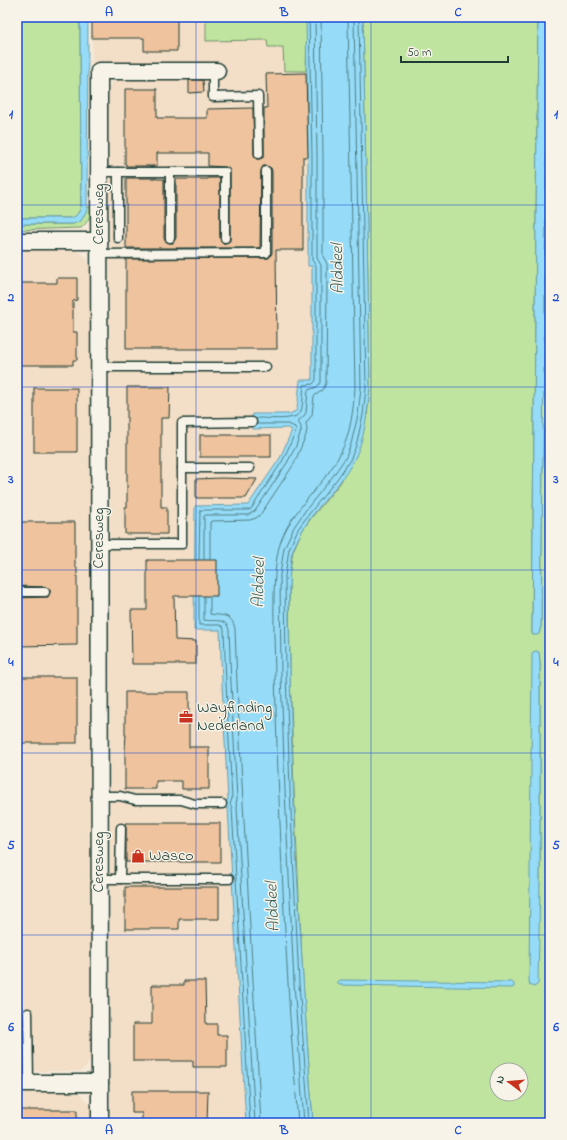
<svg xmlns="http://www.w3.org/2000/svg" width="567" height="1140" font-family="'Indie Flower',sans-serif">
  <rect width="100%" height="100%" fill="#f5e9d9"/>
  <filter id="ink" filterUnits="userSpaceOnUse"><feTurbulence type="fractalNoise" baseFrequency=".025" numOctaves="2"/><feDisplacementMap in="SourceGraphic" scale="8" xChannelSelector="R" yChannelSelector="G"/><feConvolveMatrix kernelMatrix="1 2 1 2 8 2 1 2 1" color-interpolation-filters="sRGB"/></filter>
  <g filter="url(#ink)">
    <!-- built -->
    <g fill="#f3dec7">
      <polygon points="92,17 306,17 308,157 309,266 312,265 312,380 300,380 297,410 290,414 252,414 292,429 280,458 248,506 195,506 194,629 220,629 222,683 228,800 222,801 223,808 228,808 246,1123 110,1123 109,166 106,165 106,93 110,85 118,79 221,66 92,66"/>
      <polygon points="17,249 73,250 81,253 85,257 90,265 92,271 92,1055 90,1061 86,1067 81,1071 17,1071"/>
      <polygon points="17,1091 69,1091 80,1094 88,1102 91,1108 92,1123 17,1123"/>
    </g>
    <!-- green -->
    <g fill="#bfe49f" stroke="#6f906a" fill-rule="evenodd">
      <path d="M17,17H80L81,207C79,212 78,215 72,218H17Z"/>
      <polygon points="206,17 306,17 307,33 306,71 284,71 283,47 268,47 267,40 206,41"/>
      <path d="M363,17H538L532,633L533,635L539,634L541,626L548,17H550V1123H313L303,983L294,790L290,673L289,576L293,551L302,531L312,517L341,482L367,416L370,388ZM533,652L539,653L540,662V881L530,985ZM497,1070H521V1094H497Z"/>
      <path d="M87,207H91C91,217 88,222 81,228L17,230V224H73L87,210Z"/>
    </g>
    <!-- water -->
    <g fill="#96dcf8" stroke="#669caa">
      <path d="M80,17H88L87,210L81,221L73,224H17V218H72C78,215 79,212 81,207Z"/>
      <path d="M306,17H363L370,388C367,413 365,440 353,462C338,490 311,510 298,539C296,544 293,548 292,553C288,576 289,599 289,621C290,654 290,687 291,720C295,855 303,989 313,1123H246L228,808H223L222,801L228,800L222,683L220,630H194L195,506L248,505L280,458L292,430L288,428L252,429V414H290L297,410L300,380H312V266H308V157Z"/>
      <polygon points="538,17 548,17 541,626 539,634 537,635 533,635 532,633"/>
      <polygon points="536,651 539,652 540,662 540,881 538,984 534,987 530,985 529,981 532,654 533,652"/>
      <polygon points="340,980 512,982 514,984 514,987 512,988 339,985 337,983"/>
    </g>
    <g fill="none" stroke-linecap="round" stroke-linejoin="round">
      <!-- shore -->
      <g stroke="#4f7d82" stroke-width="1">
        <path d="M256,419L258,418C268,418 297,422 301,411C303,406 303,392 304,385L313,384L316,380V266L312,260V157L309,17"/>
        <polyline points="199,559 200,510 248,510 251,509 283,460 296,431 295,427 288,424 256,424"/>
        <polyline points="204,559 204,516 206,515 248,515 255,511 287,463 296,446 301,431 301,427 298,421 303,417 306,413 308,390 317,387 321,382 321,265 317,258 317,157 315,17"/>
        <polyline points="210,559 210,522 212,521 250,520 256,518 260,515 294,464 306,435 307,429 306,423 312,415 314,396 323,390 326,383 327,280 327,264 323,256 323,157 321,17"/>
        <polyline points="199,597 199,625 220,625 223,627 224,630 226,683 232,799 230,804 232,808 250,1123"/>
        <path d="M204,597V620C214,622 226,617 229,630L231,683L237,799L236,804L237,808L255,1123"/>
        <path d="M210,597V614C222,616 232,613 235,629L237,683L243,803L261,1123"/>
        <path d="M298,1123C295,1076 290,1029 288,983C283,904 280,825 277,747C276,710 275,673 274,636C274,610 273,583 277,557C283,514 322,490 340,454C351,434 353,410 355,388L348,17"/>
        <polyline points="304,1123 294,983 285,791 281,673 280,575 284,548 294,527 305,511 333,476 346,457 351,444 358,415 361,388 354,17"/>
        <polyline points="309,1123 299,983 290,790 286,673 285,576 289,549 298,529 309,514 337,479 350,460 356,446 363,415 366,388 359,17"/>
      </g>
    </g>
    <!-- building -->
    <g fill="#efc39e" stroke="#1f3d34">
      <polygon points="92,17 177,17 177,51 144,51 144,38 92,38"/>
      <polygon points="306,73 308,157 303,157 303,250 276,250 277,349 126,349 126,259 266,258 269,258 272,253 272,171 271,168 266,166 263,166 261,171 260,248 126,248 126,178 157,178 157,179 164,179 164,238 165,241 170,243 173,243 176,238 176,179 208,179 208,178 220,178 220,238 222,243 225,243 230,241 230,169 225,167 208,166 208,153 157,153 157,166 126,166 126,164 125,164 125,89 157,89 157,118 207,118 207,109 253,108 254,154 256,159 259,159 264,157 264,108 267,108 266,74"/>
      <polygon points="189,80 203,80 204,92 189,93"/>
      <polygon points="57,278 77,278 77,300 73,301 73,332 77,332 77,360 73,360 73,365 17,365 17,283 57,283"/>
      <polygon points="127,387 170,387 169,418 161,418 161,507 167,507 167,534 125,534 125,507 127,507"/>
      <rect x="34" y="388" width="43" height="64"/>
      <rect x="200" y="435" width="71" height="22"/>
      <polygon points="196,479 222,478 257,479 246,498 196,498"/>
      <polygon points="17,522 75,522 75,567 77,567 77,645 17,646 17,598 45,597 48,597 50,592 50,589 45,587 17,586"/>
      <polygon points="147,560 217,560 217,596 174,596 175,640 196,641 196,664 132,664 131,610 147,610"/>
      <rect x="17" y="677" width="60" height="66"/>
      <polygon points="125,692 189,692 189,747 209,747 209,789 182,789 182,781 156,781 156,789 125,789 125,749 126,735 125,735"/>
      <polygon points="125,823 220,823 220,862 126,862 126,828"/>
      <polygon points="125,887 219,887 219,919 179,919 179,929 125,929"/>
      <polygon points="184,981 205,981 206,1024 217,1024 217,1035 227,1035 227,1067 193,1067 193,1061 133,1061 133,1024 152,1024 152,985 184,985"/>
      <polygon points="132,1091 208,1091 207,1123 142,1123 142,1113 132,1113"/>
      <rect x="17" y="1110" width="60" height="13"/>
    </g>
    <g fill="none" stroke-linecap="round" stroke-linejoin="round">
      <!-- lane casing -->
      <g stroke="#1f3d34" stroke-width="11">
        <g id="lane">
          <polyline points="213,71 213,97 258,96 259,154"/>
          <polyline points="99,172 225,172 225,238"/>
          <polyline points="170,172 170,238"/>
          <polyline points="118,238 118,172"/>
          <polyline points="99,254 266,253 266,171"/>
          <polyline points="99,367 266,367"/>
          <polyline points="182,468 250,468"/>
          <polyline points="99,544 182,544 182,423 252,422"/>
          <polyline points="17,592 45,592"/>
          <polyline points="100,796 120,796 135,800 181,800 195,804 222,804"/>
          <polyline points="99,879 229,879"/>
          <polyline points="120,879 121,828"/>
          <polyline points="28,1013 29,1083"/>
        </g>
      </g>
      <!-- street casing -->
      <g stroke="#1f3d34" stroke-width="19">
        <g id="street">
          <polyline points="17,241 99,241"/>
          <polyline points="17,1083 100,1083"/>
          <polyline points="100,1123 99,71 217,71"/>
        </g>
      </g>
      <!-- lane -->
      <use href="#lane" stroke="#f7f3e8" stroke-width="8"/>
      <!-- street -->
      <use href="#street" stroke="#f7f3e8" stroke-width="16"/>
    </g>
  </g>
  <!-- grid -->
  <path fill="none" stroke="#1d4ed8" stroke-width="1" stroke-opacity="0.55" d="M196,17V1123M371,17V1123M17,205H550M17,387H550M17,570H550M17,753H550M17,935H550"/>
  <!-- icons -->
  <defs>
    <g id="office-bare" transform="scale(1.08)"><path d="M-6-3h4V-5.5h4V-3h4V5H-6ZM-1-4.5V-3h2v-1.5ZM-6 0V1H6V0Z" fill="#c8321e" stroke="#f7f3e8" stroke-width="2.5" paint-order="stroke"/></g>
    <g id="shop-bare" transform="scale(1.08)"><path d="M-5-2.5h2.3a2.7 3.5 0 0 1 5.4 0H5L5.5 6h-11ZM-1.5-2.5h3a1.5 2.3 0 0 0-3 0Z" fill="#c8321e" stroke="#f7f3e8" stroke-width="2.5" paint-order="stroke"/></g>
  </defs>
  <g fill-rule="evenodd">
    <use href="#office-bare" x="186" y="717"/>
    <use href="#shop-bare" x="138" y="856"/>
  </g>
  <g text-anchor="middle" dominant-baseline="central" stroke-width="3" stroke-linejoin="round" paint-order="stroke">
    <!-- street labels -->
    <g font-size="16" fill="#1f3d34" stroke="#f7f3e8">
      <text transform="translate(99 214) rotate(-90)">Ceresweg</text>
      <text transform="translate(99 538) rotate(-90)">Ceresweg</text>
      <text transform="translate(99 862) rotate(-90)">Ceresweg</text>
    </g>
    <!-- poi labels -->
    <g font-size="16" fill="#1f3d34" stroke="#f7f3e8" text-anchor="start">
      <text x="197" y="708">Wayfinding<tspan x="197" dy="18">Nederland</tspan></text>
      <text x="149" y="856">Wasco</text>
    </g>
    <!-- water labels -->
    <g font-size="17" font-style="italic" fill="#375d5b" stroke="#f7f3e8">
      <text transform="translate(338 269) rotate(-91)">Alddeel</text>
      <text transform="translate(259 583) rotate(-89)">Alddeel</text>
      <text transform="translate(273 907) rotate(-93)">Alddeel</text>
    </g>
  </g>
  <!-- margin -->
  <rect width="567" height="1140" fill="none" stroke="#f7f3e8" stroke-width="44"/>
  <!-- north arrow -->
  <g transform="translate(509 1082) rotate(286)"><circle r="19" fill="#f7f3e8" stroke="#a1aaa0"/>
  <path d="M0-3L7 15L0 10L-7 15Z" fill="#c8321e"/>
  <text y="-6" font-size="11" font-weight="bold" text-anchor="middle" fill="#1f3d34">N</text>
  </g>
  <!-- scale -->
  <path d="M401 56v6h107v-6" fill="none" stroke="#1f3d34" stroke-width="2"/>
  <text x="407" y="56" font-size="12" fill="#1f3d34" stroke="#f7f3e8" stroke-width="3" paint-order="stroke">50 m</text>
  <rect x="22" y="22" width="523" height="1096" fill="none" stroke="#1d4ed8" stroke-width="1.5"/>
  <g font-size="13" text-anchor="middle" font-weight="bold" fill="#1d4ed8">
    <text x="109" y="16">A</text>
    <text x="284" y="16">B</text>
    <text x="458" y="16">C</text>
    <text x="11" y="118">1</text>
    <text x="556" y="118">1</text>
    <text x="11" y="301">2</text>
    <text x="556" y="301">2</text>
    <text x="11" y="483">3</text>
    <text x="556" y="483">3</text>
    <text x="11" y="666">4</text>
    <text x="556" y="666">4</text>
    <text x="11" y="849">5</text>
    <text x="556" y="849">5</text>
    <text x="11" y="1031">6</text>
    <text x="556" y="1031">6</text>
    <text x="109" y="1134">A</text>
    <text x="284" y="1134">B</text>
    <text x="458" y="1134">C</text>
  </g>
</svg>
